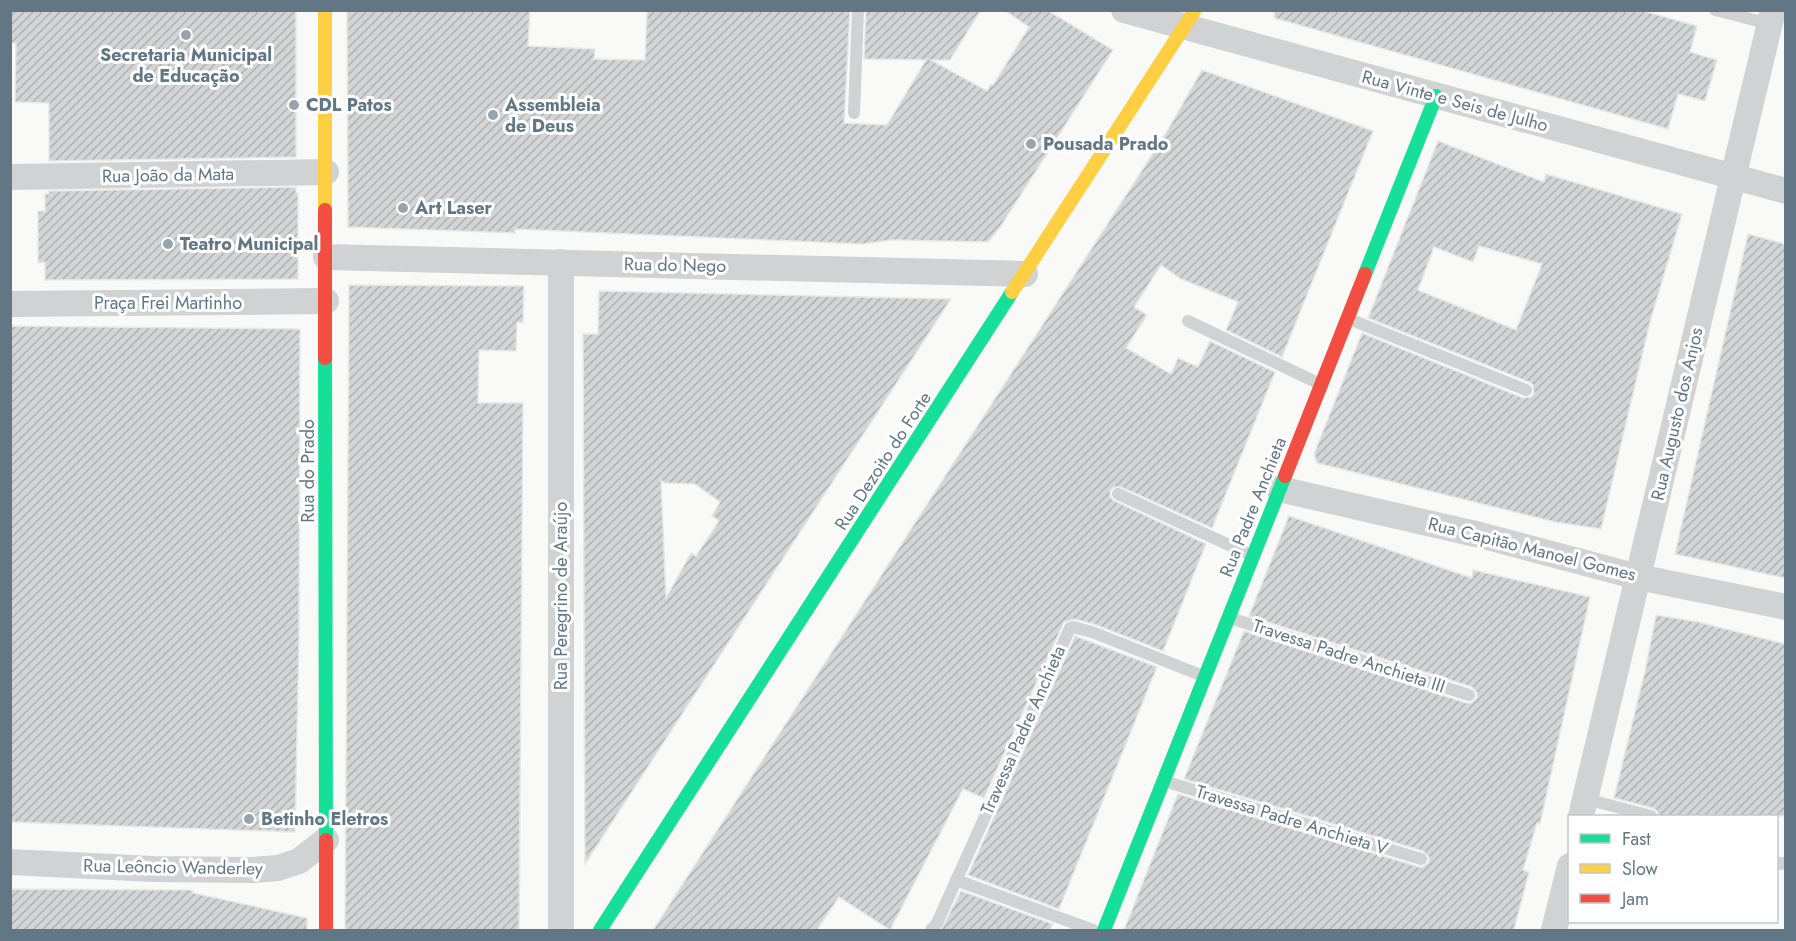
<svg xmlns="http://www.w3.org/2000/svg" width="1796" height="941" font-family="Jost,sans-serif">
  <defs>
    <pattern id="building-hatch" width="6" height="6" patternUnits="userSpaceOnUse" patternTransform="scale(1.5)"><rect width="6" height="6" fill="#d2d4d5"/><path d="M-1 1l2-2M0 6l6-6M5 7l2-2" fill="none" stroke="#aeb1b2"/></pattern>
  </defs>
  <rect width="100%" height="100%" fill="#f9f9f8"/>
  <!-- building -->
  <g fill="url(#building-hatch)" stroke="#e8e8e8" stroke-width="1.5" fill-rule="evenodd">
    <polygon points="10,10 296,10 296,157 49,161 49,103 15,102 16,43 10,43"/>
    <polygon points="347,10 530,10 528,46 595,49 594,59 645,60 647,10 850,10 844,123 887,125 926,60 864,59 866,10 981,10 950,60 931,60 987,91 991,84 993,85 1029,27 1004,10 1047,10 1113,50 999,229 988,242 891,240 863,244 515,229 515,233 348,227"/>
    <polygon points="1275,10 1640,10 1697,26 1690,52 1717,60 1705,101 1678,94 1668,129 1274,18"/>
    <polygon points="1202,70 1373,131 1282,357 1226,330 1238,302 1181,279 1161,265 1134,307 1147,315 1126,348 1171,374 1178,358 1198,367 1210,341 1275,372 1212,528 1121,487 1114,487 1110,491 1111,498 1115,501 1206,544 1163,651 1094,624 1074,619 1064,622 984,798 963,789 890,930 839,897 817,930 653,930 1166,133"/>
    <path d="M1438,141L1544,182L1546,174L1682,214L1650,322L1601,529L1555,522L1317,463L1314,454L1362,333L1523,398L1531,397L1534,393L1533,385L1529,382L1368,318ZM1479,246L1542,264L1516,330L1418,290L1434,247L1473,262Z"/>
    <polygon points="296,187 296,193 298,193 298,279 45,280 45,262 38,263 38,211 45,211 45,194 49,194 49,191"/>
    <polygon points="1748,234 1785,244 1785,578 1675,554"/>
    <polygon points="349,285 524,286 523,323 517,322 516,351 479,350 478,403 523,403 519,930 345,930"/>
    <path d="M599,291L951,299L585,864L583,334H598ZM661,480L664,483L695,484L720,502L712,516L719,521L696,556L691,553L666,598Z"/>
    <polygon points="10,326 300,329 299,638 295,832 10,822"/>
    <polygon points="1289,516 1472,578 1473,570 1590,597 1540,824 1537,823 1523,870 1529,872 1514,930 1124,930 1178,794 1419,867 1423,867 1429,862 1429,857 1423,851 1184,779 1244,631 1466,703 1471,703 1477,698 1477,693 1472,687 1249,616"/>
    <polygon points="1656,615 1698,622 1785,644 1785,816 1659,816 1657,811 1653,808 1614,798 1645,671"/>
    <polygon points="1075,636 1157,667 1059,909 968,875"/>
    <polygon points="10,889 193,890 193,893 307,918 307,930 10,930"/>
    <polygon points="961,891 1053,924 1050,930 941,930"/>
  </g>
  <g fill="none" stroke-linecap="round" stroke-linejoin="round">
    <!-- lane -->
    <g stroke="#d1d2d3" stroke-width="12">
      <polyline points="1715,10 1770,24"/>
      <polyline points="854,113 858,10"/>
      <polyline points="1349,319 1526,390"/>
      <polyline points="1188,321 1320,384"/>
      <polyline points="1118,494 1253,556"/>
      <polyline points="1230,618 1469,695"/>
      <polyline points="1164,781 1421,859"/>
      <polyline points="1586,799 1651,816"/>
      <polyline points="1776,862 1781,864 1786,862"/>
      <polyline points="956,880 1093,930"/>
      <polyline points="931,930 937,923 1070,628 1073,627 1092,632 1203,676"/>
    </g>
    <!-- street -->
    <g stroke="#d1d2d3" stroke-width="26">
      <polyline points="1124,10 1786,191"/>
      <polyline points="10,177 326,172"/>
      <polyline points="326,257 1025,274"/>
      <polyline points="561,262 561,930"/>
      <polyline points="10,304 326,301"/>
      <polyline points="1279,489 1480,535 1638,577 1786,607"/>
      <polyline points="1581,816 1773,10"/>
      <polyline points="10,862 153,869 252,870 278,868 299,861 326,840"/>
      <polyline points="1554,930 1570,866"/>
    </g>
    <!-- fast -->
    <g stroke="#16e098" stroke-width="14">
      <polyline points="1365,274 1436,96"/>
      <polyline points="325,358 326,840"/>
      <polyline points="600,930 1012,292"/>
      <polyline points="1104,930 1285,476"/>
    </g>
    <!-- slow -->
    <g stroke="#ffcf43" stroke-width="14">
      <polyline points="325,10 325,210"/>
      <polyline points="1012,292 1195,10"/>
    </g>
    <!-- jam -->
    <g stroke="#f24e42" stroke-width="14">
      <polyline points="325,210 325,358"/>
      <polyline points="1285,476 1365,274"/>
      <polyline points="326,840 326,930"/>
    </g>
  </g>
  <!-- markers -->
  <g fill="#97a4ad" stroke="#fff" stroke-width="2">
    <circle cx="186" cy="35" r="6"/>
    <circle cx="294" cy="105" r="6"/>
    <circle cx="493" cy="115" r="6"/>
    <circle cx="1031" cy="144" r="6"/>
    <circle cx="403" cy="208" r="6"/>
    <circle cx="168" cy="244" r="6"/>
    <circle cx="249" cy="819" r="6"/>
  </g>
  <g text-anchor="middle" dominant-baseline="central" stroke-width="6" stroke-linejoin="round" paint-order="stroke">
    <!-- poi labels -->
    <g font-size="18" font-weight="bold" fill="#627785" stroke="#fff" text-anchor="start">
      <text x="186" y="55" text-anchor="middle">Secretaria Municipal<tspan x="186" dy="21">de Educação</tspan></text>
      <text x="306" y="105">CDL Patos</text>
      <text x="505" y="105">Assembleia<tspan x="505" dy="21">de Deus</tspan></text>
      <text x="1043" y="144">Pousada Prado</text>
      <text x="415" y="208">Art Laser</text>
      <text x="180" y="244">Teatro Municipal</text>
      <text x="261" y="819">Betinho Eletros</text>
    </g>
    <!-- street labels -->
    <g font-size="18" fill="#627785" stroke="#fff">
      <text transform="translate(1455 101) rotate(15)">Rua Vinte e Seis de Julho</text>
      <text transform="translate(168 175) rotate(-1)">Rua João da Mata</text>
      <text transform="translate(675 265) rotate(1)">Rua do Nego</text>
      <text x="168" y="303">Praça Frei Martinho</text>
      <text transform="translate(1677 414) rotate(-77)">Rua Augusto dos Anjos</text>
      <text transform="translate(883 461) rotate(-57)">Rua Dezoito do Forte</text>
      <text transform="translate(308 471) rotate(-90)">Rua do Prado</text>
      <text transform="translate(1253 507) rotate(-68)">Rua Padre Anchieta</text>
      <text transform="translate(1532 549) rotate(14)">Rua Capitão Manoel Gomes</text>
      <text transform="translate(561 596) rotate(-90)">Rua Peregrino de Araújo</text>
      <text transform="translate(1349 656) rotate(18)">Travessa Padre Anchieta III</text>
      <text transform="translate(1023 730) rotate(-66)">Travessa Padre Anchieta</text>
      <text transform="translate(1292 820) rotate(17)">Travessa Padre Anchieta V</text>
      <text transform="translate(173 867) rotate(1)">Rua Leôncio Wanderley</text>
    </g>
  </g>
  <!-- border -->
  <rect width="1796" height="941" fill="none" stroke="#627785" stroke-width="24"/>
  <!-- legend -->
  <rect x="1568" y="815" width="210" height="108" fill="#ffffff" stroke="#c0c9ce" stroke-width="1.5"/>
  <rect x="1580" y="834" width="30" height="9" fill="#16e098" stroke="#c0c9ce" stroke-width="1.5"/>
  <text x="1622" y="845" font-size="18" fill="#627785">Fast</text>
  <rect x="1580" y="864" width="30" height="9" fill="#ffcf43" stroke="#c0c9ce" stroke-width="1.5"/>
  <text x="1622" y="875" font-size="18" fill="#627785">Slow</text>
  <rect x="1580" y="894" width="30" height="9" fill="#f24e42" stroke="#c0c9ce" stroke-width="1.5"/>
  <text x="1622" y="905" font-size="18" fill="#627785">Jam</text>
</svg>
